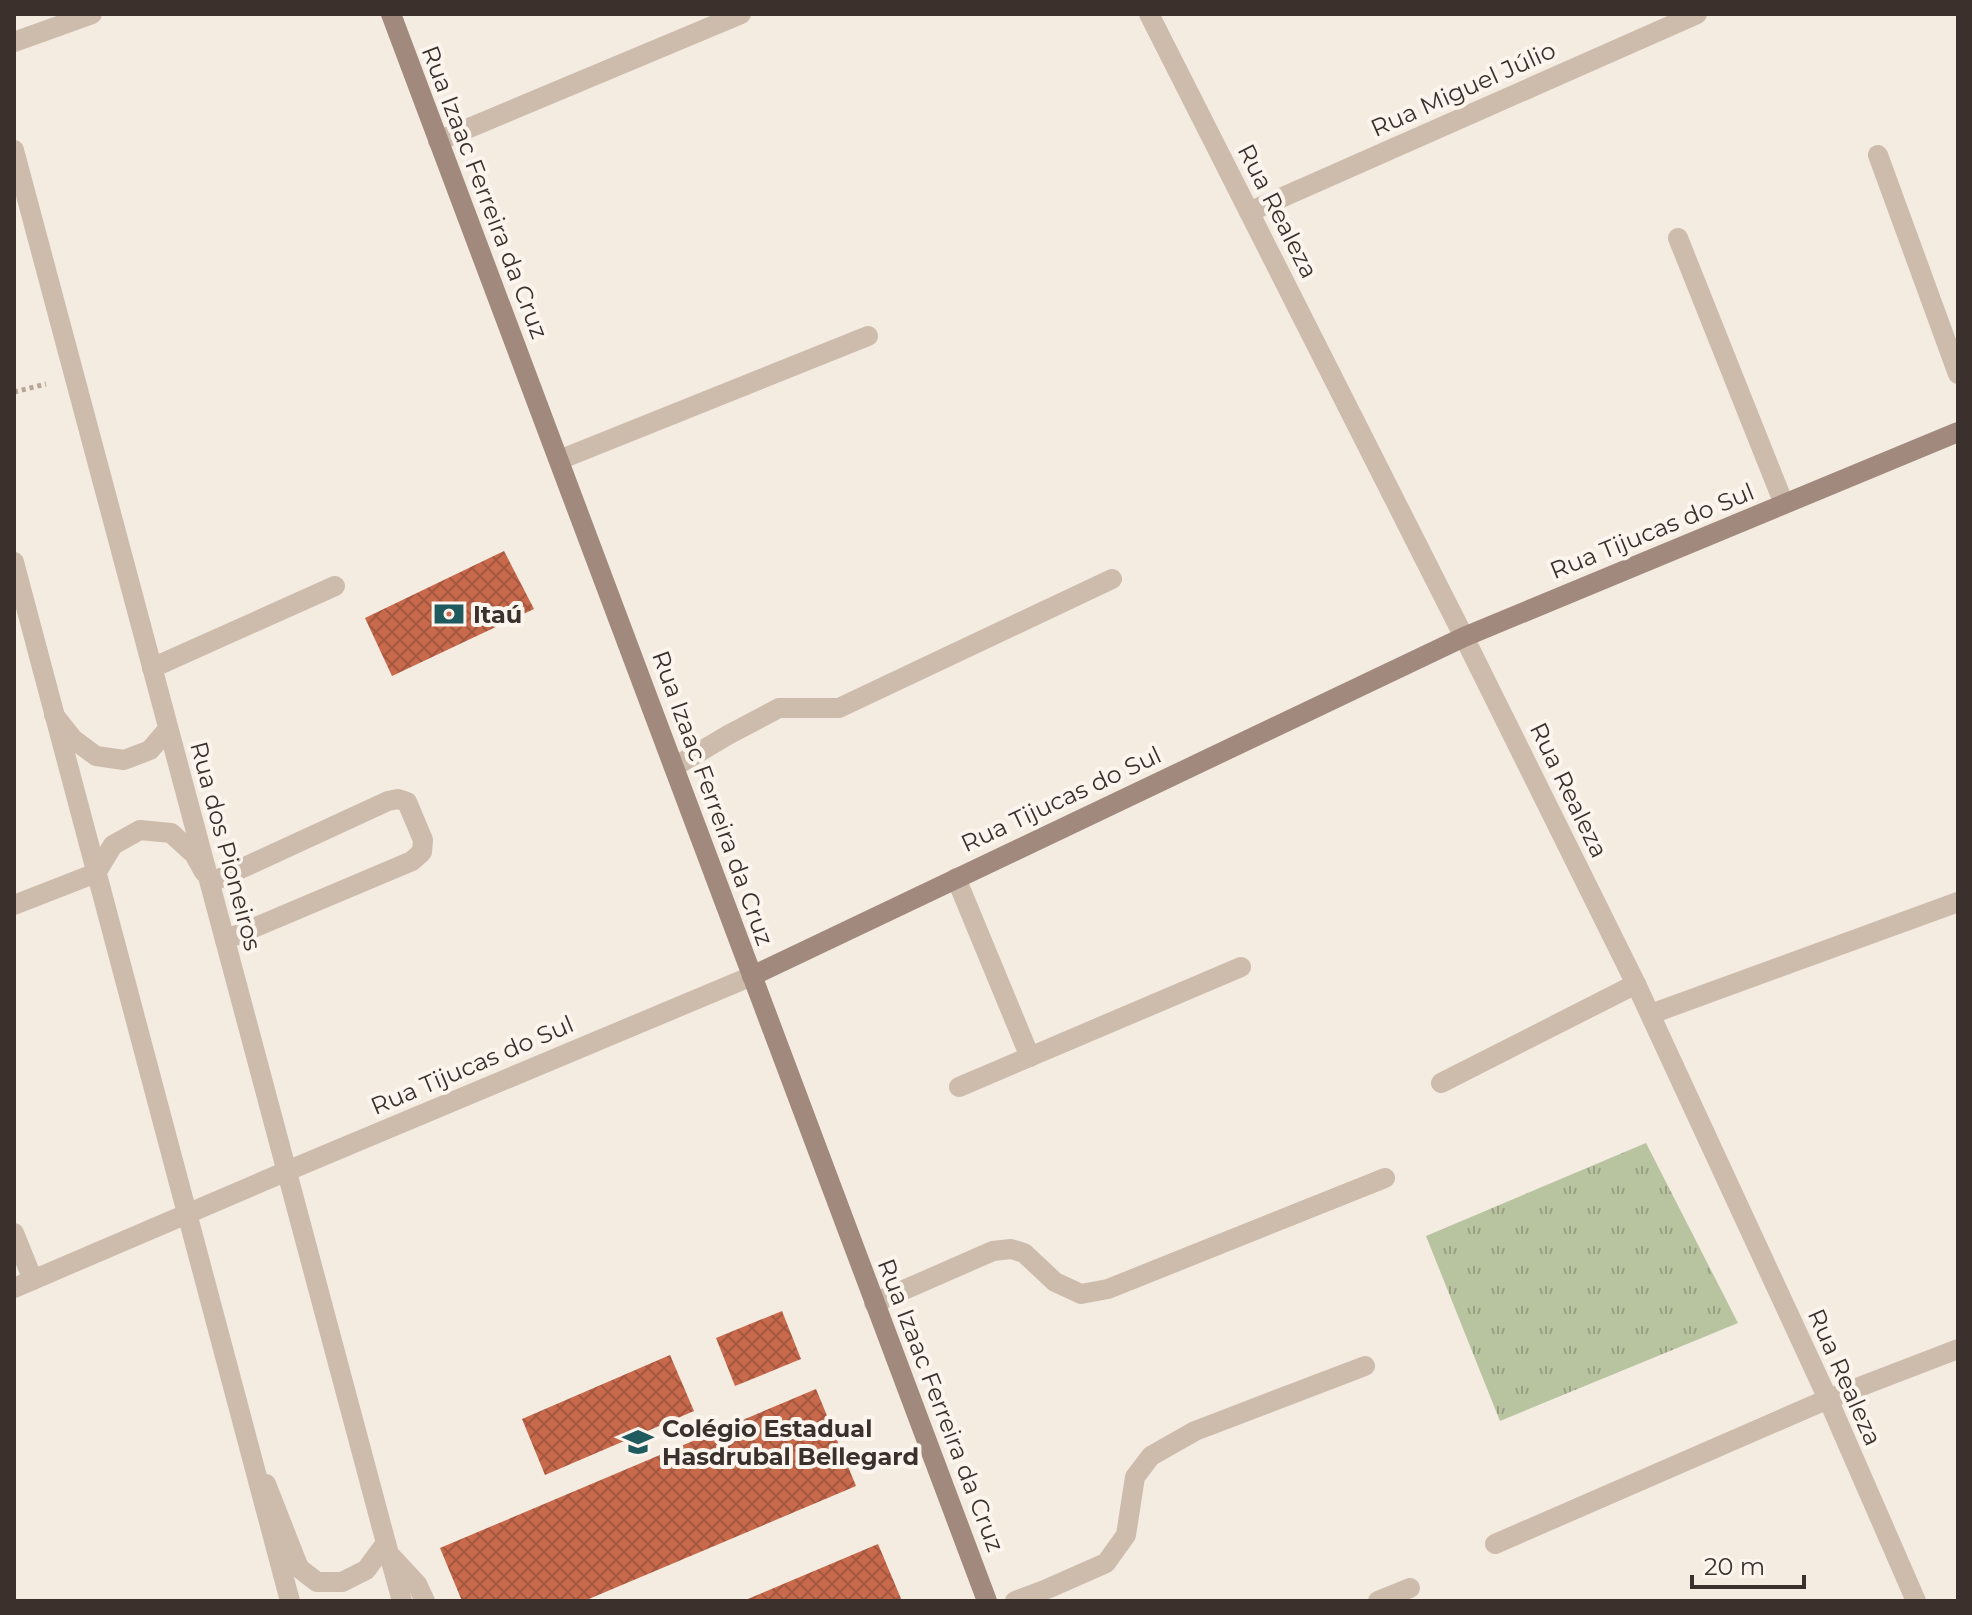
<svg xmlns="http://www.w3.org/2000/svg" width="1972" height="1615" font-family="Montserrat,sans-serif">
  <defs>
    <pattern id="park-tufts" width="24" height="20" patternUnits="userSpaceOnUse" patternTransform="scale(2)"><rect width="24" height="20" fill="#b8c4a0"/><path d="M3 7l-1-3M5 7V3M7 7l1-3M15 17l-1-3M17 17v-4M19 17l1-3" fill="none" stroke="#97a083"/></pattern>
    <pattern id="building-cross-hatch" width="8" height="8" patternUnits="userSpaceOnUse" patternTransform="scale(2)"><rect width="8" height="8" fill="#c8694b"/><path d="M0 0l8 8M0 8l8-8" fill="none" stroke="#a4573f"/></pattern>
  </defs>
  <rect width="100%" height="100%" fill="#f4ebe1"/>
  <!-- park -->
  <polygon fill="url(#park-tufts)" points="1646,1143 1738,1323 1500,1421 1426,1236"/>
  <!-- building -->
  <g fill="url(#building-cross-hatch)">
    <polygon points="504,551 534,609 392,676 365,618"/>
    <polygon points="782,1311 801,1359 735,1386 716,1338"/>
    <polygon points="670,1355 694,1411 545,1475 522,1419"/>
    <polygon points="816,1389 856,1486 584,1601 462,1601 440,1548"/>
    <polygon points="878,1544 902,1601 743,1601"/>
  </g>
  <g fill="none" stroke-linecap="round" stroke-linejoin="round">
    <!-- path -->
    <polyline stroke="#b9a596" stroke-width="5" stroke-dasharray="4 4" stroke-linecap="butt" points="14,392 46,384"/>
    <!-- service -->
    <g stroke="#cdbbac" stroke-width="20">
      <polyline points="1878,155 1958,374"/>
      <polyline points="1678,238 1784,504"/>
      <polyline points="152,668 335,586"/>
      <polyline points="956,878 1030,1057"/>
      <polyline points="210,883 388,801 398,799 407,802 423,840 422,852 412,861 225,940"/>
      <polyline points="14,905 96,873"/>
      <polyline points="1441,1083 1636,984"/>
      <polyline points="959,1087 1241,967"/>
      <polyline points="14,1233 33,1280"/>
      <polyline points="874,1303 993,1251 1011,1249 1024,1253 1055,1282 1081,1294 1108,1289 1385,1178"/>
      <polyline points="389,1554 402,1601"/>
      <polyline points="1015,1601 1047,1589 1106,1563 1126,1535 1135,1477 1151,1456 1195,1431 1365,1366"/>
      <polyline points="1378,1601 1410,1588"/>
    </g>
    <!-- minor -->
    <g stroke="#cdbbac" stroke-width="20">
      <polyline points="1149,14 1464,637 1636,984 1828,1399 1916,1601"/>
      <polyline points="14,42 92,14"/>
      <polyline points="438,141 741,14"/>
      <polyline points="1249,212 1697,14"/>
      <polyline points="559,460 868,336"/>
      <polyline points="54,715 73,739 96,756 124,760 150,750 168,729"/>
      <polyline points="674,767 728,735 779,708 839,708 1112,579"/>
      <polyline points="96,873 113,845 140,830 171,833 194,854 204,872"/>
      <polyline points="1651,1014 1958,902"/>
      <polyline points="266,1484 299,1568 317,1582 342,1582 366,1570 386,1543"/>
      <polyline points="1495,1544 1828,1399 1958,1349"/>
    </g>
    <!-- tertiary -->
    <g stroke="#cdbbac" stroke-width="20">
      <polyline points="14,150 386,1543 389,1554 417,1584 425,1601"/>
      <polyline points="14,562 290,1601"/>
      <polyline points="14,1288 287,1171 752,976"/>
    </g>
    <!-- secondary -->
    <g stroke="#a18a7d" stroke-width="20">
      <polyline points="391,14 987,1601"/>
      <polyline points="752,976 1464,637 1958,432"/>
    </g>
  </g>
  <!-- icons -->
  <defs>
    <g id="bank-bare" transform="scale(2.4)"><path d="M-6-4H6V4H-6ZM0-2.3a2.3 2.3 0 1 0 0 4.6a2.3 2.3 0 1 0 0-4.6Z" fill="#1f5a5e" stroke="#fbf5ee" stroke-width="2.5" paint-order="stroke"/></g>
    <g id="school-bare" transform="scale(2.4)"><path d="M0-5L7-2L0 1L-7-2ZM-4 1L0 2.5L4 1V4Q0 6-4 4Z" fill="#1f5a5e" stroke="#fbf5ee" stroke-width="2.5" paint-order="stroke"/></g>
  </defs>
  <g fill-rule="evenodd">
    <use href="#bank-bare" x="449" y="614"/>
    <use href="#school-bare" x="638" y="1442"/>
  </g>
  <g text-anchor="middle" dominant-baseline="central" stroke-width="8" stroke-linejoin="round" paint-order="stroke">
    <!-- street labels -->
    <g font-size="24" fill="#3b302b" stroke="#fbf5ee">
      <text transform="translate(1463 89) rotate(-24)">Rua Miguel Júlio</text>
      <text transform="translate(485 192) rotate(69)">Rua Izaac Ferreira da Cruz</text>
      <text transform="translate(1278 211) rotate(63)">Rua Realeza</text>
      <text transform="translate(1652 531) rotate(-22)">Rua Tijucas do Sul</text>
      <text transform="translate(1569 790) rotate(64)">Rua Realeza</text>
      <text transform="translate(713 798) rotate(70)">Rua Izaac Ferreira da Cruz</text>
      <text transform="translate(1061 799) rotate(-25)">Rua Tijucas do Sul</text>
      <text transform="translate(226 846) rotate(75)">Rua dos Pioneiros</text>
      <text transform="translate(472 1065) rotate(-23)">Rua Tijucas do Sul</text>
      <text transform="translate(1845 1377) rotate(66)">Rua Realeza</text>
      <text transform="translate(941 1405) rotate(69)">Rua Izaac Ferreira da Cruz</text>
    </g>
    <!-- poi labels -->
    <g font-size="24" font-weight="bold" fill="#3b302b" stroke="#fbf5ee" text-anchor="start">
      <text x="473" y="614">Itaú</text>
      <text x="662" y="1428">Colégio Estadual<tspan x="662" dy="28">Hasdrubal Bellegard</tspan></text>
    </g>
  </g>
  <!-- border -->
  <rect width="1972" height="1615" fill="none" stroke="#3b302b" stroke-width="32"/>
  <!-- scale -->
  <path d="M1692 1575v12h112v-12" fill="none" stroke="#3b302b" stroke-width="4"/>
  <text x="1704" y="1575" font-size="24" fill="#3b302b" stroke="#fbf5ee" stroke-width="6" paint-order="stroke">20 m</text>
</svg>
